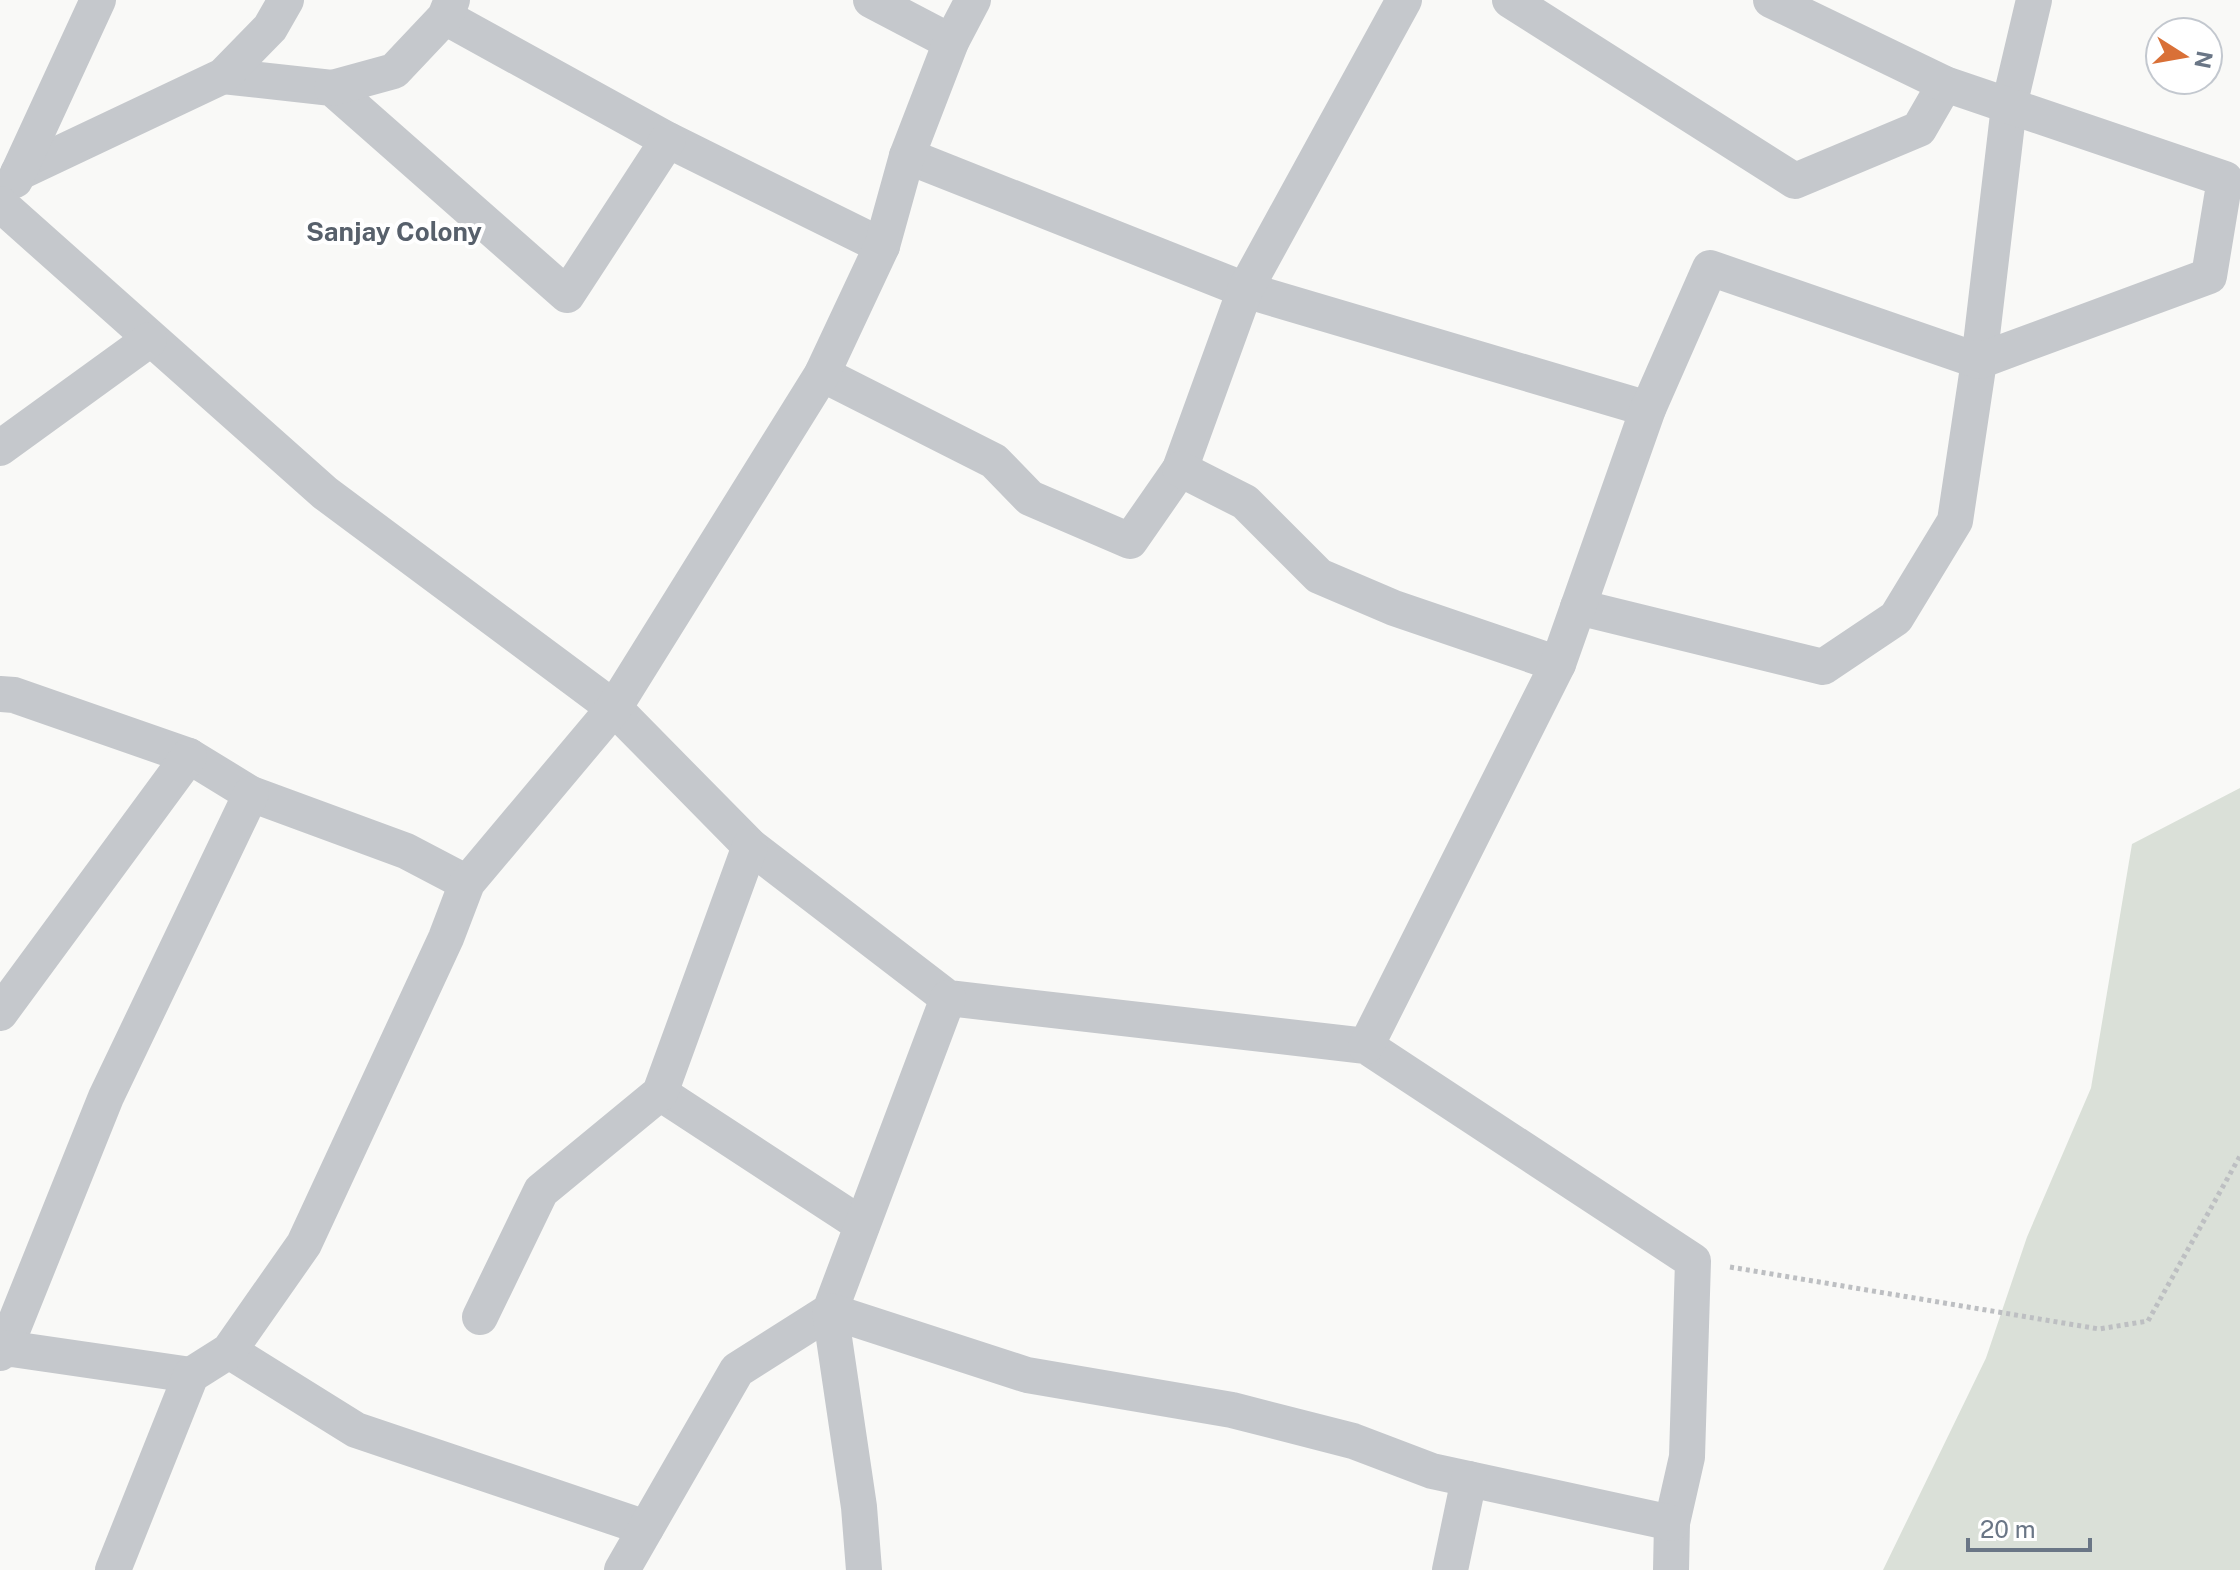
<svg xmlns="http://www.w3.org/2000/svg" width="2240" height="1570" font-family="'Public Sans',sans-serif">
  <rect width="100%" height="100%" fill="#f9f9f7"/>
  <!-- green -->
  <polygon fill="#dae0d8" points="2240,788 2240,1570 1883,1570 1986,1358 2027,1237 2091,1088 2132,844"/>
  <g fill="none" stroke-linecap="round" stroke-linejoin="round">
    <!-- path -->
    <polyline stroke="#bdbfc2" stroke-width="5" stroke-dasharray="4 4" stroke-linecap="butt" points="1730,1267 2099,1329 2148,1321 2240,1156"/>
    <!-- minor -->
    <g stroke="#c5c8cc" stroke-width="36">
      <polyline points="871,0 951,42"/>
      <polyline points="1510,0 1795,181 1919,129 1945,84"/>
      <polyline points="445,17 668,140 882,246"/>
      <polyline points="223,76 332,88 567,295 668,140"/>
      <polyline points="332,88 394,71 445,17 452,0"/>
      <polyline points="907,156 1245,290 1648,409"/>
      <polyline points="18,173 223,76 270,28 286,0"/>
      <polyline points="15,180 98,0"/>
      <polyline points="0,204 325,493 614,708 750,846 948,998 1366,1046 1693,1261 1687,1457 1672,1523 1671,1570"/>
      <polyline points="822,374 994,461 1030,498 1130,541 1180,469 1245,290 1404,0"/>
      <polyline points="0,448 149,340"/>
      <polyline points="1180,469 1245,502 1319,576 1394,608 1558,664"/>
      <polyline points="1578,607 1823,667 1896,618 1955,521 1979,361 2009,106 2034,0"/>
      <polyline points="0,694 14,695 189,756 251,794 406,851 467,883"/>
      <polyline points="0,1013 189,756"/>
      <polyline points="1366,1046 1558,664 1648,409 1710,268 1979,361 2209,276 2225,179 1945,84 1771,0"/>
      <polyline points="660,1093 862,1225"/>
      <polyline points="480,1317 541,1191 660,1093 750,846"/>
      <polyline points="5,1348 106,1097 251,794"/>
      <polyline points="229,1351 356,1430 646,1528"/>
      <polyline points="0,1353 5,1348 191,1375"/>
      <polyline points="113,1570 191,1375 229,1351 304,1244 446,938 467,883 614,708 822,374 882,246 907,156 951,42 973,0"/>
      <polyline points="622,1570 737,1370 830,1311 948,998"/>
      <polyline points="864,1570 859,1507 830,1311 1027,1375 1232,1410 1353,1441 1432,1471 1672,1523"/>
      <polyline points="1450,1570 1469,1479"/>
    </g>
  </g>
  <g text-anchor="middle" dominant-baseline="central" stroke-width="8" stroke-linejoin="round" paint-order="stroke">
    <!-- neighbourhood labels -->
    <g font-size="26" font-weight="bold" fill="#57606b" stroke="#fff">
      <text x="394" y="231">Sanjay Colony</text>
    </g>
  </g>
  <!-- north arrow -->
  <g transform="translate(2184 56) rotate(101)"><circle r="38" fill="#ffffff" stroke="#c3c8cf" stroke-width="2"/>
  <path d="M0-6L14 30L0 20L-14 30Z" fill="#d97037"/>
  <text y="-12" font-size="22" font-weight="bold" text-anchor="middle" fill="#6a7686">N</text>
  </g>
  <!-- scale -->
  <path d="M1968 1538v12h122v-12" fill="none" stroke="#6a7686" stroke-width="4"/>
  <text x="1980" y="1538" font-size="24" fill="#6a7686" stroke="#ffffff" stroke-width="6" paint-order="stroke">20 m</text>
</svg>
